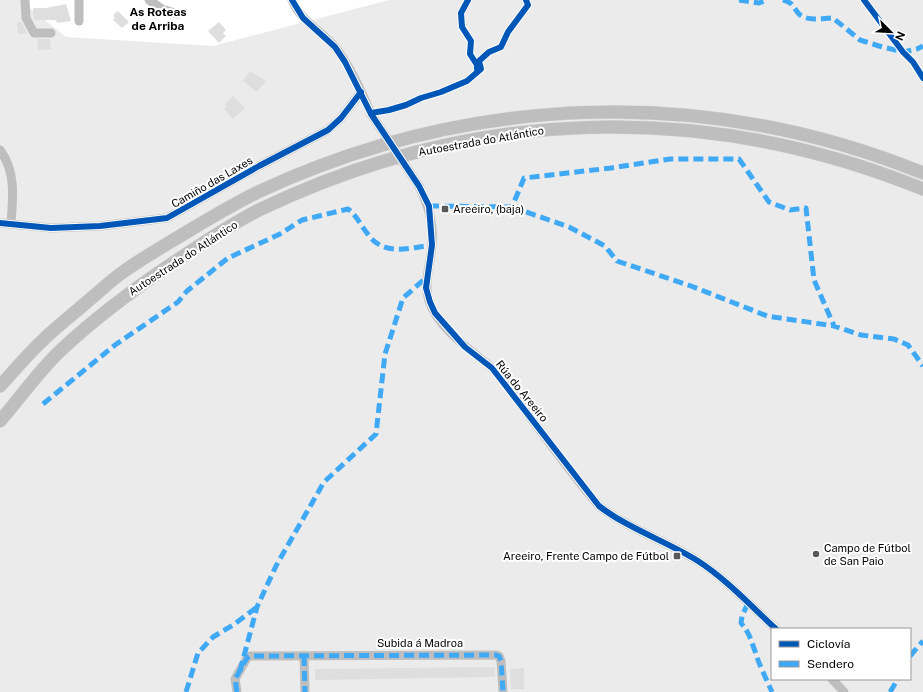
<svg xmlns="http://www.w3.org/2000/svg" width="923" height="692" font-family="'Public Sans',sans-serif">
  <rect width="100%" height="100%" fill="#fff"/>
  <!-- green -->
  <path fill="#ebebeb" fill-rule="evenodd" d="M0,0H20L66,37L213,46L389,0H923V692H0ZM772,629H910V679H772Z"/>
  <!-- building -->
  <g fill="#dedede">
    <polygon points="66,4 71,21 57,23 56,20 34,20 33,8 46,8"/>
    <polygon points="118,11 129,22 122,28 113,20 115,18 113,15"/>
    <polygon points="17,22 21,22 27,33 18,34"/>
    <polygon points="219,22 226,30 223,33 226,36 219,43 208,31"/>
    <polygon points="37,39 50,39 51,49 38,50"/>
    <polygon points="250,71 266,81 257,92 243,81"/>
    <polygon points="233,96 245,108 233,119 224,109 227,106 225,104"/>
    <polygon points="495,667 495,677 315,680 315,669"/>
    <polygon points="524,668 524,689 511,689 510,669"/>
  </g>
  <g fill="none" stroke-linecap="round" stroke-linejoin="round">
    <!-- highway casing -->
    <g stroke="#dbdbdb" stroke-width="14">
      <g id="highway">
        <path d="M0,386C14,371 27,355 42,341C56,327 72,315 88,301C99,292 110,281 123,272C138,261 154,252 170,242C199,225 227,207 258,192C470,93 706,85 923,173"/>
        <path d="M0,421C20,398 38,372 60,351C95,318 134,289 173,263C202,244 230,224 261,209C474,107 704,100 923,189"/>
      </g>
    </g>
    <!-- minor -->
    <g stroke="#bebebe" stroke-width="9">
      <polyline points="25,0 26,18 34,33 51,33"/>
      <polyline points="79,0 79,21"/>
      <polyline points="149,0 162,9 178,14"/>
      <path d="M292,0C300,21 322,31 336,48C351,67 362,92 371,114"/>
      <path d="M0,150C16,171 13,198 11,223"/>
      <path d="M419,186C428,205 434,223 432,244C431,264 423,281 429,301C438,328 470,350 491,367C504,379 514,396 525,410C549,442 573,476 599,506C629,529 666,541 698,561C726,579 751,606 776,629"/>
      <polyline points="0,223 51,228 100,226 167,218 259,166 328,130 341,118 361,92"/>
      <polyline points="304,656 305,692"/>
      <polyline points="832,679 844,692"/>
      <polyline points="237,692 235,679 247,658 250,656 496,655 499,656 501,661 503,692"/>
    </g>
    <!-- highway -->
    <use href="#highway" stroke="#bebebe" stroke-width="13"/>
    <!-- minor-bridge -->
    <polyline stroke="#bebebe" stroke-width="9" points="371,114 419,186"/>
    <!-- quiet -->
    <g stroke="#3fa9f5" stroke-width="5" stroke-dasharray="10 5" stroke-linecap="butt">
      <polyline points="739,0 759,3 767,0"/>
      <path d="M783,0C795,4 792,6 799,14C807,22 822,18 833,18L860,40L879,46L903,52L917,49L923,46"/>
      <polyline points="429,206 512,207 524,178 611,168 670,159 739,159 769,202 790,210 806,208 814,280 834,326 861,335 894,339 908,345 923,366"/>
      <polyline points="512,207 569,227 605,246 617,261 691,286 767,316 834,326"/>
      <path d="M43,404L115,345L178,302L187,291L228,258L280,234L302,220L348,209C357,216 360,224 367,233C383,257 408,248 432,245"/>
      <path d="M748,603L742,616L741,623C750,634 750,638 755,651C759,665 766,678 772,692"/>
      <polyline points="304,656 305,692"/>
      <polyline points="910,656 923,641"/>
      <polyline points="240,671 257,607 276,566 324,482 376,434 385,354 403,298 427,277"/>
      <polyline points="186,692 198,653 213,637 233,625 257,607"/>
      <polyline points="237,692 235,679 247,658 250,656 496,655 499,656 501,661 503,692"/>
      <polyline points="890,692 898,679"/>
    </g>
    <!-- cycleway casing -->
    <g stroke="#fff" stroke-width="8">
      <g id="cycleway">
        <path d="M292,0L303,18L335,47L345,62L371,114L419,186L429,206L432,245L426,288L430,302L435,313L465,347L492,368L599,506C629,529 666,541 698,561C726,579 751,606 776,629"/>
        <polyline points="468,0 461,13 462,27 471,41 470,54 477,65 477,69"/>
        <polyline points="864,0 903,52 913,62 923,78"/>
        <polyline points="371,113 389,110 406,105 421,98 441,92 467,81 481,69 479,61 489,52 501,47 508,32 528,5 526,0"/>
        <polyline points="0,223 51,228 100,226 167,218 259,166 328,130 341,118 361,92"/>
      </g>
    </g>
    <!-- cycleway -->
    <use href="#cycleway" stroke="#0057b8" stroke-width="6"/>
  </g>
  <!-- markers -->
  <g fill="#595959" stroke="#fff" stroke-width="1.5">
    <rect x="441" y="205" width="8" height="8" rx="2"/>
    <circle cx="816" cy="554" r="4"/>
    <rect x="673" y="552" width="8" height="8" rx="2"/>
  </g>
  <g text-anchor="middle" dominant-baseline="central" stroke-width="4" stroke-linejoin="round" paint-order="stroke">
    <!-- street labels -->
    <g font-size="11" fill="#000" stroke="#fff">
      <text transform="translate(481 141) rotate(-10)">Autoestrada do Atlántico</text>
      <text transform="translate(212 182) rotate(-30)">Camiño das Laxes</text>
      <text transform="translate(183 258) rotate(-33)">Autoestrada do Atlántico</text>
      <text transform="translate(522 391) rotate(51)">Rúa do Areeiro</text>
      <text x="420" y="643">Subida á Madroa</text>
    </g>
    <!-- poi labels -->
    <g font-size="11" fill="#000" stroke="#fff" text-anchor="start">
      <text x="453" y="209">Areeiro, (baja)</text>
      <text x="824" y="548">Campo de Fútbol<tspan x="824" dy="13">de San Paio</tspan></text>
      <text x="669" y="556" text-anchor="end">Areeiro, Frente Campo de Fútbol</text>
    </g>
    <!-- neighbourhood labels -->
    <g font-size="12" font-weight="bold" fill="#000" stroke="#fff">
      <text x="158" y="12">As Roteas<tspan x="158" dy="14">de Arriba</tspan></text>
    </g>
  </g>
  <!-- legend -->
  <rect x="771" y="628" width="140" height="52" fill="#ffffff" stroke="#999999"/>
  <rect x="779" y="641" width="20" height="6" fill="#0057b8" stroke="#999999"/>
  <text x="807" y="648" font-size="12" fill="#000000">Ciclovía</text>
  <rect x="779" y="661" width="20" height="6" fill="#3fa9f5" stroke="#999999"/>
  <text x="807" y="668" font-size="12" fill="#000000">Sendero</text>
  <!-- north arrow -->
  <g transform="translate(891 32) rotate(114)" stroke="#ffffff" stroke-width="3" paint-order="stroke">
  <path d="M0-3L7 15L0 10L-7 15Z" fill="#000000"/>
  <text y="-6" font-size="11" font-weight="bold" text-anchor="middle" fill="#000000">N</text>
  </g>
</svg>
